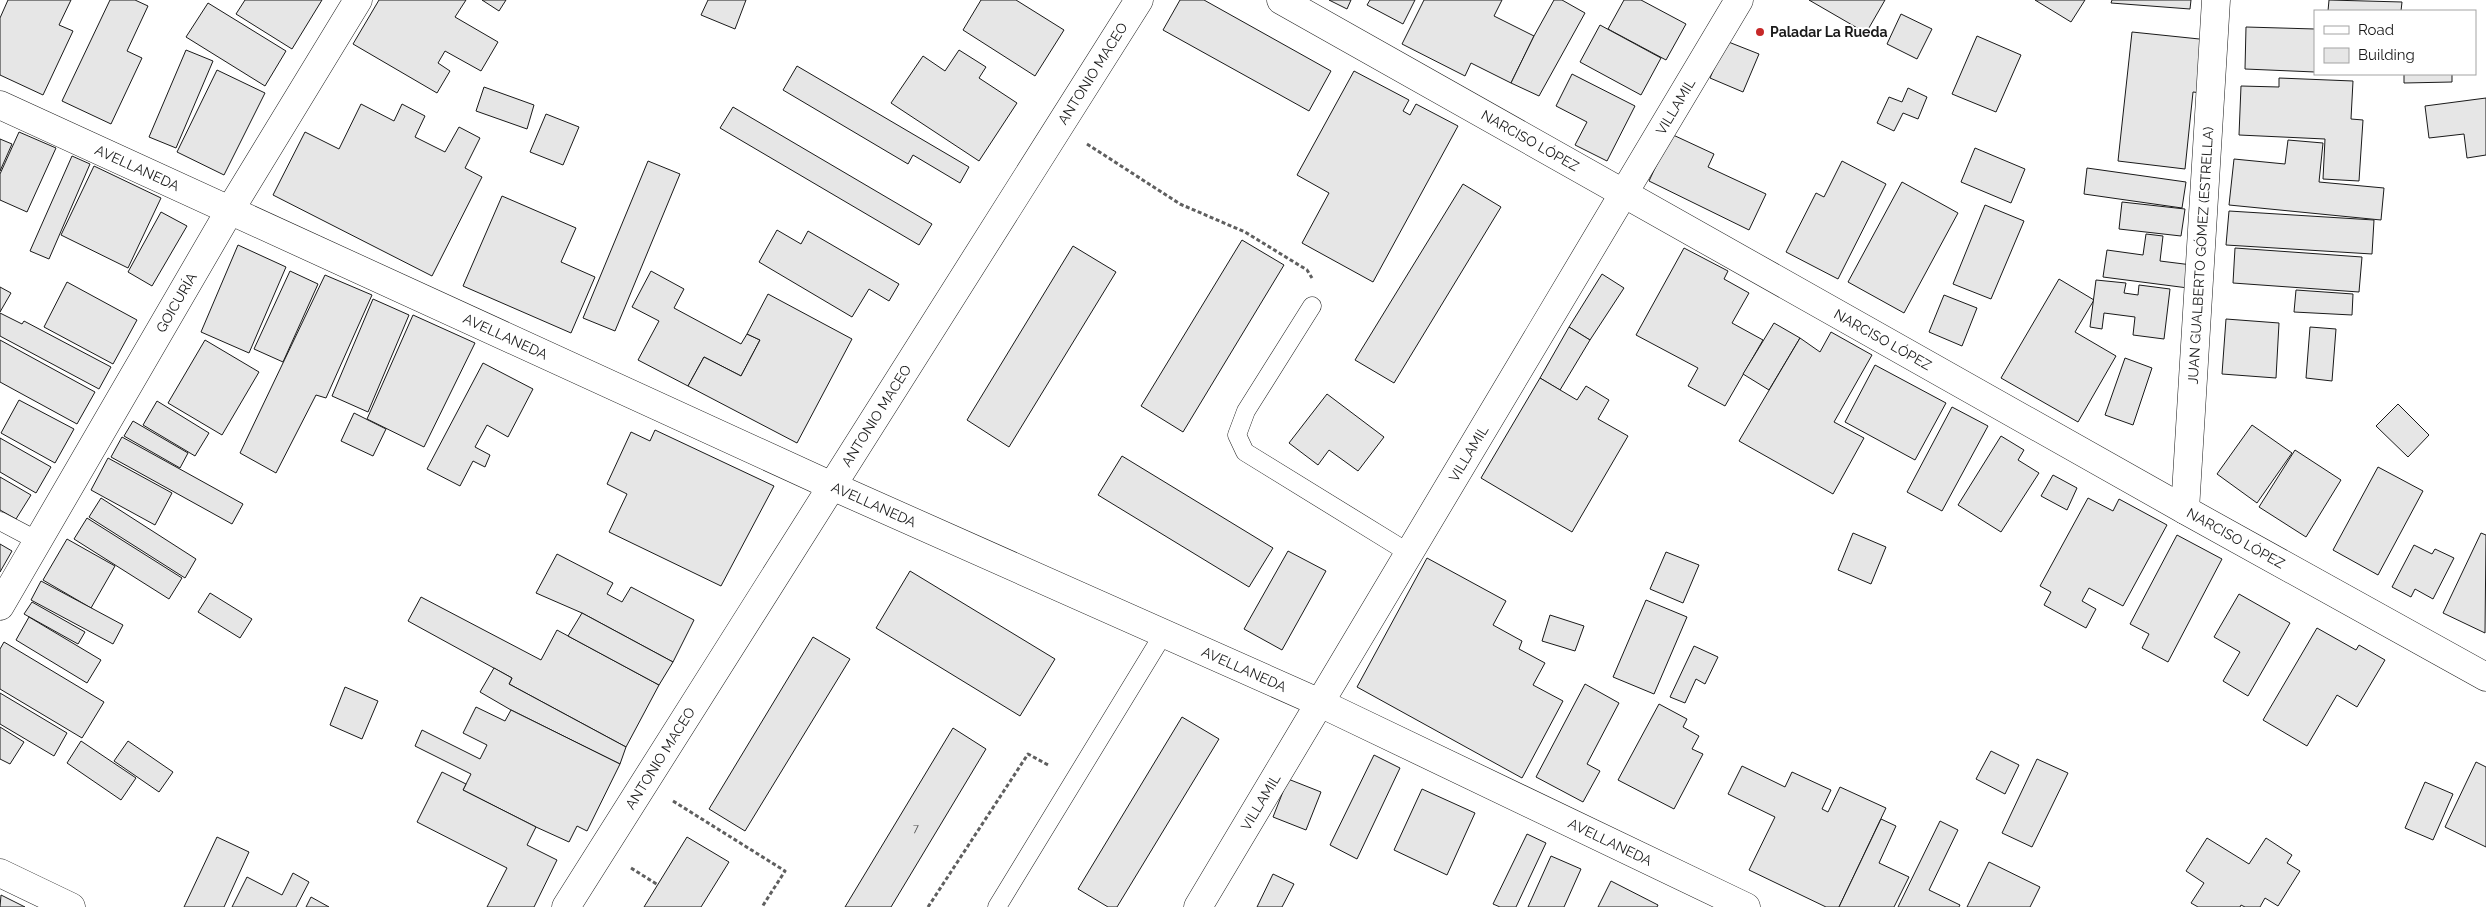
<svg xmlns="http://www.w3.org/2000/svg" width="2486" height="907" font-family="Raleway,sans-serif">
  <rect width="100%" height="100%" fill="#fff"/>
  <!-- building -->
  <g fill="#e6e6e6" stroke="#1a1a1a">
    <polygon points="8,0 71,0 59,25 73,31 43,95 0,75 0,18"/>
    <polygon points="110,0 135,0 148,6 127,51 142,58 111,124 62,101"/>
    <polygon points="245,0 322,0 292,49 236,14"/>
    <polygon points="379,0 466,0 455,17 498,42 481,71 445,51 438,63 450,71 437,93 353,44"/>
    <polygon points="482,0 506,0 499,11"/>
    <polygon points="708,0 746,0 735,29 701,15"/>
    <polygon points="981,0 1016,0 1064,30 1035,76 963,30"/>
    <polygon points="1180,0 1204,0 1331,71 1309,111 1163,30"/>
    <polygon points="1329,0 1351,0 1347,9"/>
    <polygon points="1370,0 1415,0 1403,24 1367,5"/>
    <polygon points="1424,0 1502,0 1494,16 1534,36 1511,83 1471,63 1465,76 1402,44"/>
    <polygon points="1554,0 1562,0 1585,13 1539,96 1511,83 1534,36"/>
    <polygon points="1624,0 1641,0 1686,24 1666,60 1608,29"/>
    <polygon points="1809,0 1885,0 1866,33"/>
    <polygon points="2035,0 2085,0 2071,22"/>
    <polygon points="2112,0 2191,0 2190,9 2111,3"/>
    <polygon points="2329,0 2402,2 2401,11 2328,11"/>
    <polygon points="208,3 286,51 265,86 186,37"/>
    <polygon points="1901,14 1932,29 1917,59 1887,44"/>
    <polygon points="1600,25 1661,58 1641,95 1580,62"/>
    <polygon points="2246,27 2315,29 2315,72 2245,69"/>
    <polygon points="2132,32 2209,40 2202,93 2193,92 2185,169 2118,161"/>
    <polygon points="1977,36 2021,55 1996,112 1952,94"/>
    <polygon points="1726,41 1759,54 1743,92 1710,78"/>
    <polygon points="186,50 213,61 176,148 149,137"/>
    <polygon points="959,50 986,67 979,78 1017,103 979,161 891,103 923,56 945,71"/>
    <polygon points="797,66 969,167 960,183 913,155 908,164 783,90"/>
    <polygon points="217,70 265,93 224,175 177,152"/>
    <polygon points="1354,71 1409,100 1403,111 1410,115 1416,104 1458,126 1373,282 1302,243 1329,193 1297,175"/>
    <polygon points="1572,74 1635,106 1607,161 1575,145 1587,122 1556,106"/>
    <polygon points="2404,74 2452,74 2452,82 2404,83"/>
    <polygon points="2279,78 2353,81 2351,119 2363,120 2359,181 2323,179 2325,139 2239,135 2241,86 2279,87"/>
    <polygon points="484,87 534,105 527,129 476,111"/>
    <polygon points="1908,88 1927,97 1918,119 1903,113 1894,131 1877,123 1889,97 1902,102"/>
    <polygon points="2486,98 2486,155 2467,158 2464,134 2429,138 2425,106"/>
    <polygon points="361,104 394,121 402,104 425,116 415,137 445,152 459,127 480,138 465,168 482,177 432,276 273,195 305,132 339,149"/>
    <polygon points="733,107 932,224 919,245 720,128"/>
    <polygon points="546,114 579,127 563,165 530,152"/>
    <polygon points="19,132 56,148 27,212 0,200 0,174"/>
    <polygon points="1671,134 1714,154 1708,167 1766,194 1749,230 1649,181"/>
    <polygon points="0,139 12,144 0,171"/>
    <polygon points="2288,140 2323,143 2319,182 2384,188 2381,220 2229,205 2234,159 2285,164"/>
    <polygon points="1975,148 2025,169 2011,203 1961,182"/>
    <polygon points="72,156 90,164 49,259 30,251"/>
    <polygon points="648,161 680,174 615,331 583,318"/>
    <polygon points="1842,161 1886,184 1838,279 1786,252 1816,193 1824,197"/>
    <polygon points="94,166 161,198 128,268 61,235"/>
    <polygon points="2087,168 2186,182 2182,208 2084,194"/>
    <polygon points="1902,182 1958,213 1904,313 1848,282"/>
    <polygon points="1463,184 1501,207 1394,383 1355,360"/>
    <polygon points="502,196 576,228 561,262 595,277 571,333 463,286"/>
    <polygon points="2122,202 2185,209 2181,236 2119,229"/>
    <polygon points="1985,205 2024,221 1991,299 1953,284"/>
    <polygon points="2229,211 2374,220 2372,254 2226,245"/>
    <polygon points="161,212 187,226 152,286 128,272"/>
    <polygon points="777,230 801,244 808,231 899,284 889,301 869,289 852,317 759,262"/>
    <polygon points="2146,234 2163,236 2160,261 2192,265 2188,288 2103,277 2107,250 2143,255"/>
    <polygon points="1242,240 1284,265 1183,432 1141,406"/>
    <polygon points="238,245 286,267 249,353 201,332"/>
    <polygon points="1073,246 1116,272 1009,447 967,420"/>
    <polygon points="1684,248 1728,271 1724,279 1749,293 1732,323 1763,340 1725,406 1688,386 1698,368 1636,335"/>
    <polygon points="2235,248 2362,257 2359,292 2233,283"/>
    <polygon points="290,271 318,284 283,362 254,349"/>
    <polygon points="651,271 684,289 674,308 741,344 747,334 760,340 741,376 704,357 688,386 638,360 659,321 632,307"/>
    <polygon points="1602,274 1624,288 1590,340 1569,327"/>
    <polygon points="325,275 372,295 326,398 316,395 276,473 240,453"/>
    <polygon points="2059,279 2094,300 2075,332 2116,356 2078,422 2001,378"/>
    <polygon points="2096,280 2126,283 2124,293 2138,295 2139,285 2170,289 2164,339 2133,335 2135,317 2104,313 2102,329 2090,327"/>
    <polygon points="67,282 137,320 113,364 44,327"/>
    <polygon points="0,287 11,293 0,312"/>
    <polygon points="2296,290 2353,294 2352,315 2294,312"/>
    <polygon points="768,294 852,339 797,443 688,386 704,357 741,376 760,340 747,334"/>
    <polygon points="1944,295 1977,308 1962,346 1929,332"/>
    <polygon points="373,299 409,315 368,412 332,396"/>
    <polygon points="0,313 22,324 24,321 111,367 99,389 0,336"/>
    <polygon points="413,315 475,343 424,447 367,419"/>
    <polygon points="2226,319 2279,323 2276,378 2222,374"/>
    <polygon points="1774,323 1800,338 1769,390 1743,374"/>
    <polygon points="1569,327 1590,340 1560,390 1540,378"/>
    <polygon points="2310,327 2336,329 2332,381 2306,378"/>
    <polygon points="1831,332 1872,355 1834,422 1864,438 1833,494 1739,441 1800,338 1820,352"/>
    <polygon points="0,340 95,392 77,424 0,382"/>
    <polygon points="205,340 259,372 222,435 168,403"/>
    <polygon points="2125,358 2152,368 2133,425 2105,415"/>
    <polygon points="483,363 533,389 508,437 487,425 475,447 490,455 485,467 473,461 460,486 427,469"/>
    <polygon points="1875,365 1946,403 1915,460 1845,422"/>
    <polygon points="1540,378 1577,400 1586,386 1609,400 1598,419 1628,436 1572,532 1481,478"/>
    <polygon points="1327,394 1384,437 1358,471 1329,450 1318,465 1289,443"/>
    <polygon points="19,400 74,429 55,463 1,433"/>
    <polygon points="157,401 209,433 195,456 143,425"/>
    <polygon points="2398,404 2429,435 2408,457 2376,426"/>
    <polygon points="1952,407 1988,426 1942,511 1907,492"/>
    <polygon points="354,413 386,429 373,456 341,441"/>
    <polygon points="133,421 188,453 180,468 124,436"/>
    <polygon points="2252,425 2292,453 2257,503 2217,474"/>
    <polygon points="655,430 774,486 721,586 609,532 627,494 607,484 631,432 650,441"/>
    <polygon points="2001,436 2024,450 2018,460 2039,473 2001,532 1958,505"/>
    <polygon points="122,437 243,504 232,524 111,457"/>
    <polygon points="0,438 51,467 36,493 0,472"/>
    <polygon points="2295,450 2341,480 2306,537 2259,507"/>
    <polygon points="1122,456 1273,548 1249,587 1098,495"/>
    <polygon points="108,458 172,493 155,525 91,490"/>
    <polygon points="2378,467 2423,491 2378,575 2333,550"/>
    <polygon points="2053,475 2077,488 2067,510 2041,496"/>
    <polygon points="0,477 31,495 16,519 0,510"/>
    <polygon points="101,498 196,559 185,578 89,517"/>
    <polygon points="2088,498 2113,511 2119,499 2167,525 2123,606 2089,588 2082,601 2096,609 2086,628 2044,605 2051,592 2040,586"/>
    <polygon points="87,518 182,578 169,599 74,539"/>
    <polygon points="1853,533 1886,547 1871,584 1838,570"/>
    <polygon points="2481,533 2486,535 2485,633 2443,613"/>
    <polygon points="2177,535 2222,559 2168,662 2142,648 2149,634 2130,624"/>
    <polygon points="67,539 115,566 91,608 43,580"/>
    <polygon points="0,544 12,551 0,572"/>
    <polygon points="2414,545 2432,554 2435,549 2454,558 2433,599 2415,589 2411,597 2392,587"/>
    <polygon points="1288,551 1326,571 1282,650 1244,629"/>
    <polygon points="1666,552 1699,565 1683,603 1650,589"/>
    <polygon points="557,554 613,583 607,594 622,602 631,587 694,620 673,662 582,613 536,593"/>
    <polygon points="1427,558 1506,601 1493,625 1522,641 1519,649 1545,663 1533,685 1563,701 1522,778 1357,687"/>
    <polygon points="910,571 1055,659 1020,716 876,628"/>
    <polygon points="41,581 123,625 113,644 31,600"/>
    <polygon points="210,593 252,619 240,638 198,612"/>
    <polygon points="2239,594 2290,623 2248,696 2223,681 2240,652 2214,637"/>
    <polygon points="421,597 541,660 557,630 659,685 626,747 509,684 512,678 408,621"/>
    <polygon points="1646,600 1687,617 1654,694 1613,677"/>
    <polygon points="32,602 85,632 78,644 24,614"/>
    <polygon points="582,613 673,662 659,685 568,636"/>
    <polygon points="1550,615 1584,626 1575,651 1542,641"/>
    <polygon points="29,617 101,660 87,683 16,640"/>
    <polygon points="2317,628 2356,650 2359,645 2385,660 2357,707 2337,695 2307,746 2263,720"/>
    <polygon points="813,637 850,659 745,831 709,809"/>
    <polygon points="4,642 104,702 82,738 0,689 0,649"/>
    <polygon points="1694,646 1718,657 1705,684 1696,679 1685,703 1670,697"/>
    <polygon points="494,668 512,678 509,684 626,747 620,764 511,710 480,692"/>
    <polygon points="1585,684 1619,703 1587,764 1600,771 1583,802 1536,777"/>
    <polygon points="345,687 378,701 362,739 330,725"/>
    <polygon points="0,693 67,733 54,756 0,724"/>
    <polygon points="1659,704 1687,719 1683,727 1699,736 1692,749 1703,754 1674,809 1618,780"/>
    <polygon points="476,707 505,721 511,710 620,764 587,831 577,826 569,842 536,827 463,790 471,774 415,746 422,730 480,759 487,745 463,733"/>
    <polygon points="1182,717 1219,739 1117,907 1108,907 1078,889"/>
    <polygon points="0,727 24,742 10,764 0,759"/>
    <polygon points="953,728 986,749 891,907 845,907"/>
    <polygon points="81,741 136,778 121,800 67,763"/>
    <polygon points="128,741 173,772 159,792 114,761"/>
    <polygon points="1991,751 2019,765 2005,794 1976,779"/>
    <polygon points="1374,755 1400,768 1357,859 1330,845"/>
    <polygon points="2037,759 2068,773 2032,847 2002,833"/>
    <polygon points="2476,762 2486,767 2486,847 2445,827"/>
    <polygon points="1742,766 1785,787 1792,772 1831,790 1822,809 1828,812 1840,787 1886,808 1839,907 1826,907 1749,870 1775,817 1728,794"/>
    <polygon points="442,772 466,784 463,790 536,827 527,845 557,860 534,907 487,907 507,868 417,822"/>
    <polygon points="1288,779 1321,792 1306,830 1273,817"/>
    <polygon points="2425,782 2453,794 2433,840 2405,828"/>
    <polygon points="1422,789 1475,813 1447,875 1394,850"/>
    <polygon points="1881,819 1896,826 1879,863 1909,877 1894,907 1839,907"/>
    <polygon points="1940,821 1958,830 1929,890 1960,905 1959,907 1898,907"/>
    <polygon points="1527,834 1546,843 1516,907 1500,907 1493,904"/>
    <polygon points="217,837 249,852 224,907 184,907"/>
    <polygon points="687,837 729,862 701,907 644,907"/>
    <polygon points="2207,838 2249,864 2266,838 2292,855 2287,863 2300,871 2278,906 2265,898 2260,907 2245,907 2241,905 2240,907 2198,907 2191,903 2204,883 2186,871"/>
    <polygon points="1551,856 1581,869 1564,907 1528,907"/>
    <polygon points="1989,862 2040,887 2030,907 1967,907"/>
    <polygon points="293,873 309,882 296,907 232,907 247,877 282,895"/>
    <polygon points="1273,874 1294,884 1282,907 1257,907"/>
    <polygon points="1611,881 1658,905 1657,907 1598,907"/>
    <polygon points="1,895 25,907 0,907"/>
    <polygon points="311,897 329,907 306,907"/>
  </g>
  <g fill="none" stroke-linecap="round" stroke-linejoin="round">
    <!-- lane casing -->
    <g stroke="#1a1a1a" stroke-width="19">
      <g id="lane">
        <polyline points="1312,306 1246,411 1237,435 1245,452 1409,553"/>
        <polyline points="0,521 38,541"/>
        <polyline points="997,907 1164,633"/>
      </g>
    </g>
    <!-- street casing -->
    <g stroke="#1a1a1a" stroke-width="29">
      <g id="street">
        <path id="s1" d="M0,105L832,486L1320,703L1746,907"/>
        <path id="s2" d="M2185,510L2216,0"/>
        <path id="s3" d="M0,606L230,210L358,0"/>
        <polyline points="0,873 71,907"/>
        <path id="s4" d="M566,907L1139,0"/>
        <path id="s5" d="M1198,907L1739,0"/>
      </g>
    </g>
    <!-- secondary casing -->
    <g stroke="#1a1a1a" stroke-width="29">
      <g id="secondary">
        <path id="s6" d="M1281,0L2185,510L2486,677"/>
      </g>
    </g>
    <!-- path -->
    <g stroke="#5f5f5f" stroke-width="3" stroke-dasharray="4 2.5" stroke-linecap="butt">
      <polyline points="1087,144 1180,204 1245,232 1307,270 1312,278"/>
      <polyline points="673,801 785,871 762,907"/>
      <polyline points="631,868 658,885"/>
      <polyline points="928,907 1028,754 1050,766"/>
    </g>
    <!-- lane -->
    <use href="#lane" stroke="#fff" stroke-width="18"/>
    <!-- street -->
    <use href="#street" stroke="#fff" stroke-width="28"/>
    <!-- secondary -->
    <use href="#secondary" stroke="#fff" stroke-width="28"/>
  </g>
  <!-- markers -->
  <circle fill="#c62828" stroke="#fff" stroke-width="2" cx="1760" cy="32" r="5"/>
  <g text-anchor="middle" dominant-baseline="central" stroke-width="4" stroke-linejoin="round" paint-order="stroke">
    <!-- number labels -->
    <g font-size="11" fill="#4d4d4d">
      <text x="916" y="828">7</text>
    </g>
    <!-- poi labels -->
    <g font-size="14" font-weight="bold" fill="#1a1a1a" stroke="#fff" text-anchor="start">
      <text x="1770" y="32">Paladar La Rueda</text>
    </g>
    <!-- street labels -->
    <g font-size="14" fill="#1a1a1a" stroke="#fff">
      <text stroke="none"><textPath href="#s4" startOffset="986">ANTONIO MACEO</textPath></text>
      <text stroke="none"><textPath href="#s5" startOffset="932">VILLAMIL</textPath></text>
      <text stroke="none"><textPath href="#s6" startOffset="286">NARCISO LÓPEZ</textPath></text>
      <text stroke="none"><textPath href="#s1" startOffset="151">AVELLANEDA</textPath></text>
      <text stroke="none"><textPath href="#s2" startOffset="255">JUAN GUALBERTO GÓMEZ (ESTRELLA)</textPath></text>
      <text stroke="none"><textPath href="#s3" startOffset="351">GOICURÍA</textPath></text>
      <text stroke="none"><textPath href="#s1" startOffset="556">AVELLANEDA</textPath></text>
      <text stroke="none"><textPath href="#s6" startOffset="691">NARCISO LÓPEZ</textPath></text>
      <text stroke="none"><textPath href="#s4" startOffset="581">ANTONIO MACEO</textPath></text>
      <text stroke="none"><textPath href="#s5" startOffset="528">VILLAMIL</textPath></text>
      <text stroke="none"><textPath href="#s1" startOffset="961">AVELLANEDA</textPath></text>
      <text stroke="none"><textPath href="#s6" startOffset="1096">NARCISO LÓPEZ</textPath></text>
      <text stroke="none"><textPath href="#s1" startOffset="1366">AVELLANEDA</textPath></text>
      <text stroke="none"><textPath href="#s4" startOffset="176">ANTONIO MACEO</textPath></text>
      <text stroke="none"><textPath href="#s5" startOffset="122">VILLAMIL</textPath></text>
      <text stroke="none"><textPath href="#s1" startOffset="1771">AVELLANEDA</textPath></text>
    </g>
  </g>
  <!-- legend -->
  <rect x="2314" y="10" width="162" height="65" fill="#ffffff" stroke="#a3a3a3"/>
  <rect x="2324" y="26" width="25" height="8" fill="#ffffff" stroke="#a3a3a3"/>
  <text x="2358" y="35" font-size="15" fill="#1a1a1a">Road</text>
  <rect x="2324" y="48" width="25" height="15" fill="#e6e6e6" stroke="#a3a3a3"/>
  <text x="2358" y="60" font-size="15" fill="#1a1a1a">Building</text>
</svg>
